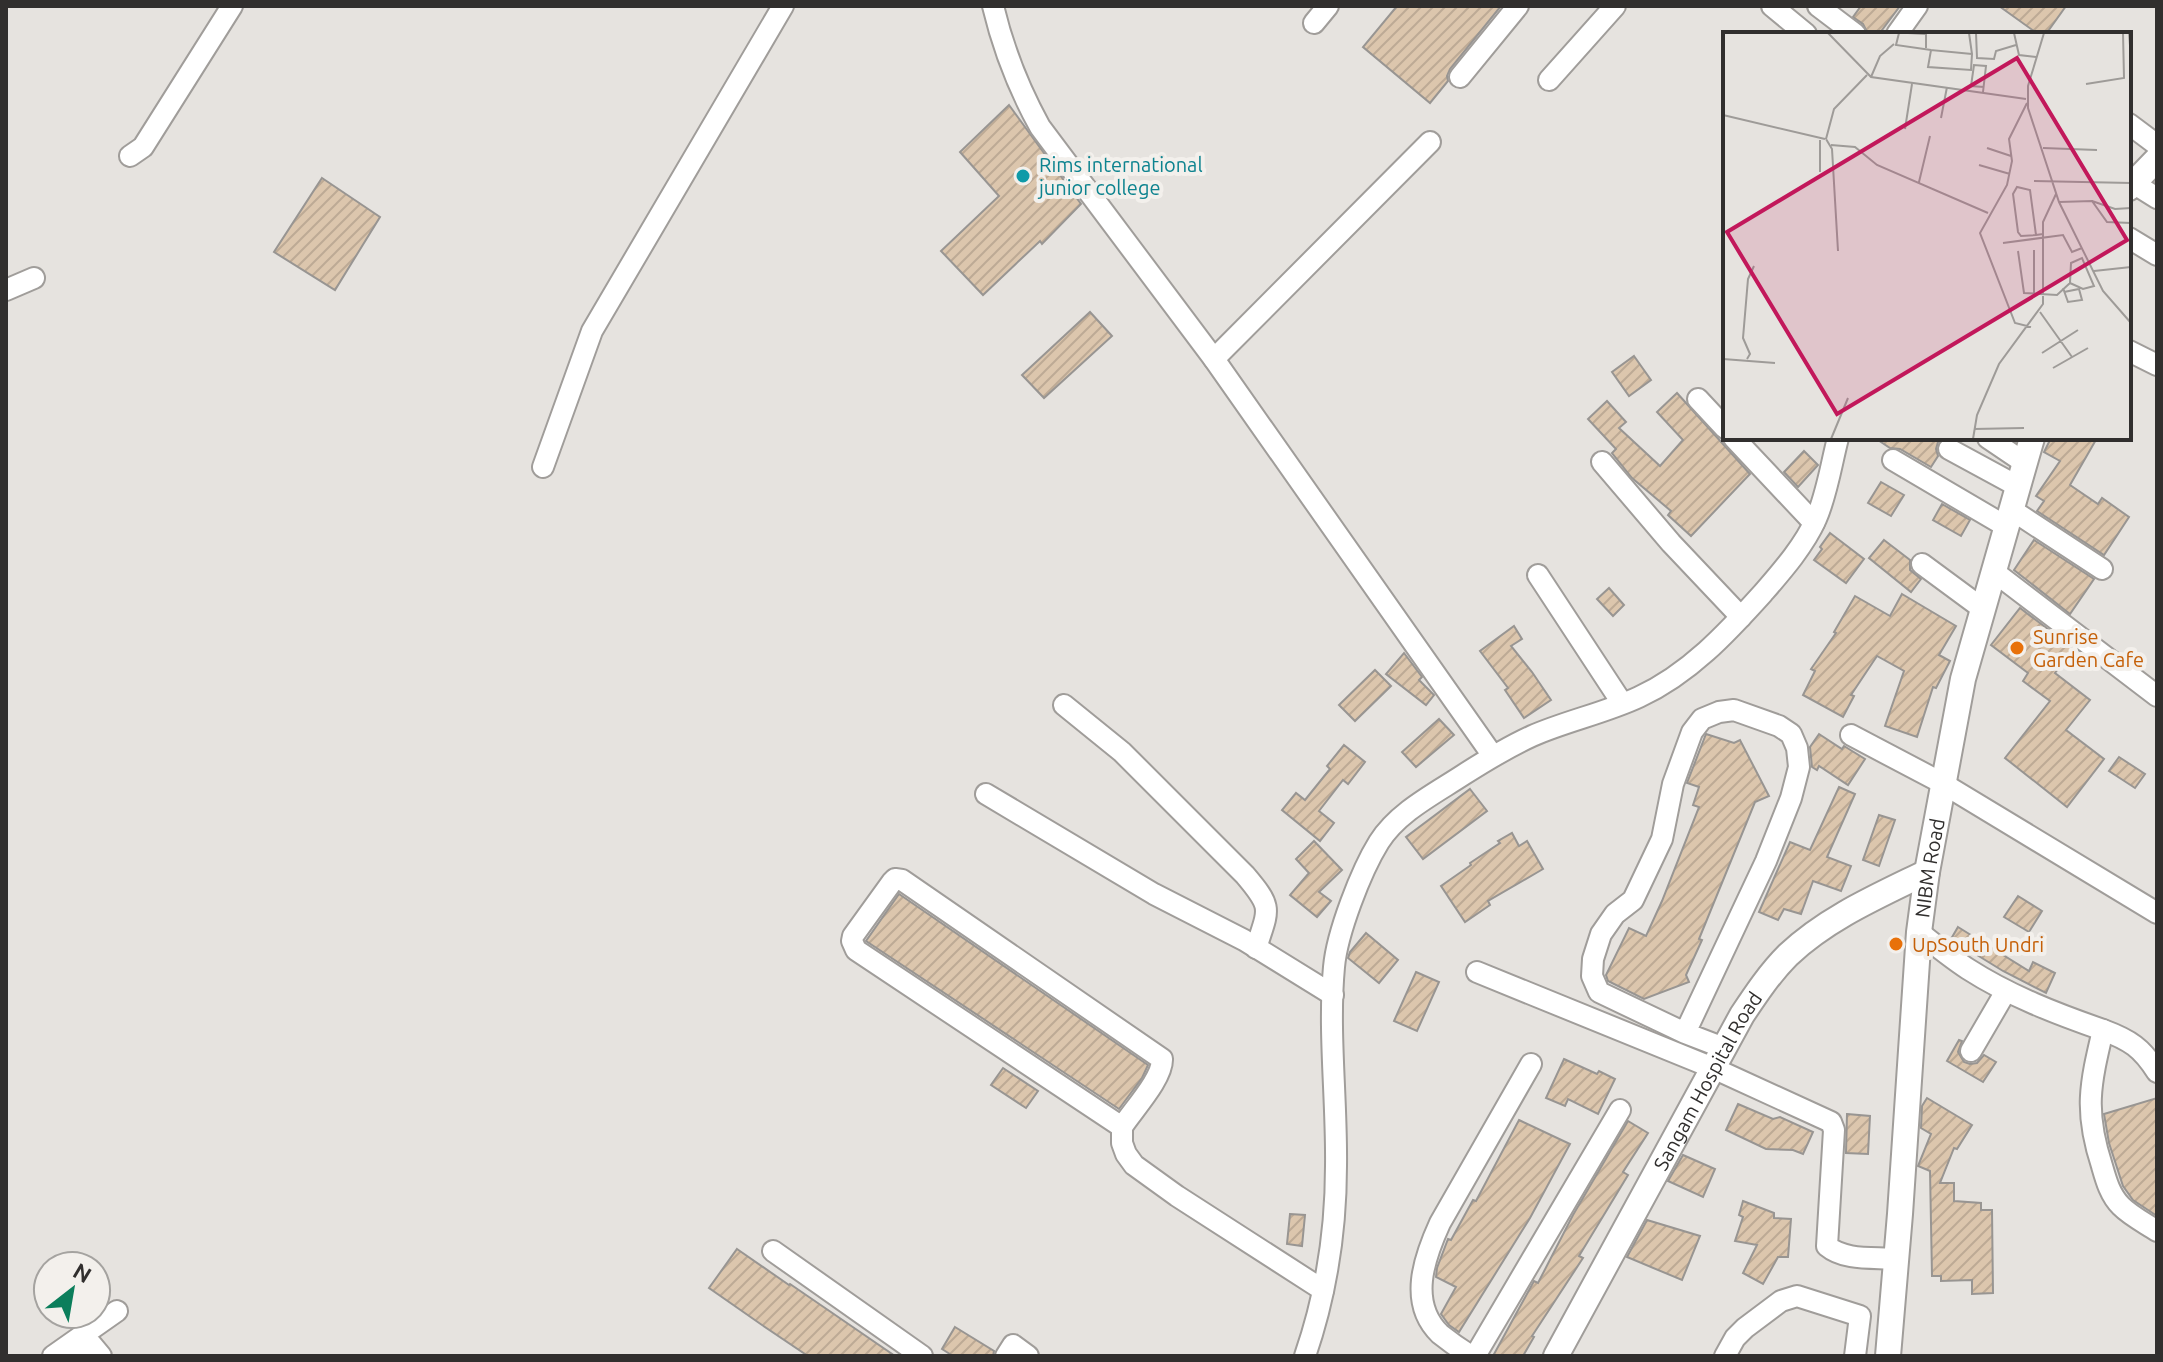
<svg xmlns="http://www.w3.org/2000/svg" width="2163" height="1362" font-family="Ubuntu,sans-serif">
  <defs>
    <pattern id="building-hatch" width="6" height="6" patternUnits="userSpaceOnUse" patternTransform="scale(2)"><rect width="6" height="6" fill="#dcc6ad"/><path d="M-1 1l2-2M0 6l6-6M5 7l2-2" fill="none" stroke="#bdaa95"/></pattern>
  </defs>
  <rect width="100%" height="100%" fill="#e6e3df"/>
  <!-- building -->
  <g fill="url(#building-hatch)" stroke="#989592" stroke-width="2">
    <polygon points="1397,6 1501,6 1450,69 1447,76 1448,81 1430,103 1363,47"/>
    <polygon points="1861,6 1900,6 1879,34 1868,34 1863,24 1853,17"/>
    <polygon points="1999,6 2066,6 2046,34 2038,34"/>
    <polygon points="1009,105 1081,204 1042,244 1040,241 983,295 941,251 999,196 960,152"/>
    <polygon points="322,178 380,217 335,290 274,252"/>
    <polygon points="1090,312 1112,336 1044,398 1022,375"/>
    <polygon points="1634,356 1651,380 1629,396 1612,372"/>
    <polygon points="1677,393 1750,474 1691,536 1668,515 1671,511 1632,478 1612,453 1616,449 1588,419 1607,401 1626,422 1619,428 1660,466 1683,440 1657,412"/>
    <polygon points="1875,438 1942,438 1938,442 1936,449 1938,456 1931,467 1900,449 1890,448"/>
    <polygon points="2051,438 2097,438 2070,485 2098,504 2102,498 2129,517 2104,555 2037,511 2044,501 2036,496 2060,461 2044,452"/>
    <polygon points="1804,451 1818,465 1798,487 1784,472"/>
    <polygon points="1881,482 1904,495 1891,516 1868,503"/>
    <polygon points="1942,504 1970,520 1961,536 1933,520"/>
    <polygon points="1830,533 1864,559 1846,583 1814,560 1822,549 1820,547"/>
    <polygon points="1884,540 1910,560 1910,570 1921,579 1911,592 1869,558"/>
    <polygon points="2034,540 2094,579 2070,614 2014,570"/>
    <polygon points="1609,588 1624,605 1613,616 1597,599"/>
    <polygon points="1902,594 1956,626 1939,655 1950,661 1936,688 1933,687 1917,737 1885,726 1904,671 1877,656 1851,695 1854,696 1843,717 1803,695 1815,671 1811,669 1836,633 1834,632 1855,596 1890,616"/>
    <polygon points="2020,608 2074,649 2055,673 2090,700 2066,730 2104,759 2067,807 2005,758 2050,701 2023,681 2028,673 1991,645"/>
    <polygon points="1514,626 1522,639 1511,646 1532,672 1551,700 1524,718 1505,690 1508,688 1480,651"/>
    <polygon points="1404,653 1422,677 1419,680 1434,695 1426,705 1386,674"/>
    <polygon points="1375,670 1391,686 1355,721 1339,705"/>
    <polygon points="1439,719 1454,735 1416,767 1402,752"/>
    <polygon points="1706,734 1734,743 1740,740 1769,796 1755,802 1699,939 1702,940 1686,975 1689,982 1644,999 1608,981 1606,975 1629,928 1646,936 1662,901 1699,807 1693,805 1699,787 1687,783"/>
    <polygon points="1819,734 1842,749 1844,746 1865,759 1848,785 1819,766 1817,770 1812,767 1810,747"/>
    <polygon points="1344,745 1365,762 1348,784 1343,780 1319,811 1334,823 1320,841 1282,810 1296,793 1305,800 1330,769 1327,766"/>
    <polygon points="2119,757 2145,774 2135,788 2109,771"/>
    <polygon points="1839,787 1855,794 1827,857 1851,866 1841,891 1813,881 1801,914 1784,909 1778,920 1759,912 1790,842 1810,850"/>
    <polygon points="1470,789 1487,811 1423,859 1406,837"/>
    <polygon points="1879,815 1895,820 1879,866 1863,860"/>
    <polygon points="1512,833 1519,846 1527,841 1543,869 1488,901 1490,905 1465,922 1441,886 1471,865 1470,863 1500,843 1498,841"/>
    <polygon points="1314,841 1342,870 1319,892 1331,901 1317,917 1290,895 1309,873 1296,859"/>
    <polygon points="899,894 1148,1065 1142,1078 1119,1109 866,941"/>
    <polygon points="2018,896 2042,911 2029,932 2004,917"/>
    <polygon points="1958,927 2029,971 2033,962 2055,973 2046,993 2003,971 1951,939"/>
    <polygon points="1366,933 1398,960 1379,983 1348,958 1350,952"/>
    <polygon points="1416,972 1439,982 1417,1031 1394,1021"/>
    <polygon points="1959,1040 1962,1041 1958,1052 1964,1062 1970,1064 1977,1063 1984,1055 1996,1062 1983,1082 1947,1061"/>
    <polygon points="1564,1059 1597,1074 1599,1071 1615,1079 1598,1114 1568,1099 1565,1106 1546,1098"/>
    <polygon points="1003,1068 1038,1091 1026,1108 991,1085"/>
    <polygon points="1927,1098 1972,1125 1957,1149 1954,1148 1940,1183 1954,1183 1954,1201 1981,1203 1981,1210 1992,1210 1993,1293 1972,1294 1972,1280 1941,1281 1941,1276 1932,1276 1930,1171 1918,1166 1931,1134 1921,1128 1922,1106"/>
    <polygon points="2157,1098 2157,1216 2133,1200 2123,1186 2109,1143 2104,1114"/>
    <polygon points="1738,1104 1773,1119 1780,1117 1813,1132 1803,1154 1793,1150 1766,1149 1726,1130"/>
    <polygon points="1847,1114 1870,1116 1868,1154 1846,1153"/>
    <polygon points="1519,1120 1570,1144 1530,1218 1459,1332 1449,1325 1441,1314 1456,1287 1436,1277 1437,1268 1448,1239 1451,1240 1473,1200 1476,1201"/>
    <polygon points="1628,1121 1648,1133 1623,1172 1628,1175 1579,1256 1583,1258 1532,1336 1534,1337 1523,1356 1493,1356 1534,1281 1538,1283 1573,1215"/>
    <polygon points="1683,1155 1715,1169 1703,1197 1668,1181"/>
    <polygon points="1743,1201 1774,1213 1774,1218 1791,1219 1788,1257 1778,1257 1763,1284 1743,1273 1757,1245 1735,1241 1743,1217 1739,1215"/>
    <polygon points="1290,1214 1305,1215 1302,1246 1287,1244"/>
    <polygon points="1647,1220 1700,1236 1682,1280 1627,1257"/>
    <polygon points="737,1249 789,1285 790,1284 809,1297 895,1356 808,1356 762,1325 709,1288"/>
    <polygon points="955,1327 994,1351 993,1356 953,1356 942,1349"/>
  </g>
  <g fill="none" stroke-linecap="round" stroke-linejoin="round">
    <!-- minor casing -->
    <g stroke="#a09d9a" stroke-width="24">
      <g id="minor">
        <path d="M993,6C1003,48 1019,89 1040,127L1214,359L1493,756"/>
        <polyline points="1772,6 1806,34"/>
        <polyline points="1818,6 1855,34"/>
        <polyline points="1314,23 1328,6"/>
        <polyline points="1897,34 1917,6"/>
        <polyline points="1460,77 1518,6"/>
        <polyline points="1549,80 1615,6"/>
        <polyline points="2129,124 2157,145"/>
        <polyline points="130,156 143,147 232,6"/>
        <polyline points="2133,183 2157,198"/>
        <polyline points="2129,238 2157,255"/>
        <polyline points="6,290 34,278"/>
        <polyline points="2129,351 2157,365"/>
        <polyline points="1214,359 1430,142"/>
        <polyline points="1698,399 1725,428"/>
        <polyline points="1734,438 1814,523"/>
        <polyline points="1988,438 2025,463"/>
        <polyline points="1949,449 2019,487"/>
        <polyline points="1893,460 2007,527"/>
        <polyline points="1602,462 1671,543 1741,617"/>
        <polyline points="543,467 592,331 783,6"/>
        <polyline points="2012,510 2102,569"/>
        <polyline points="1922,564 1983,609"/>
        <polyline points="1993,571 2157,696"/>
        <polyline points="1538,575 1622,703"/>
        <path d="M1064,705L1122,752L1245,875C1273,908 1269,908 1256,948"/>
        <polyline points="1851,735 1942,783 2157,913"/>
        <polyline points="986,794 1154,894 1244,940 1333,995"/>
        <path d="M1919,932C1935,945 1951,958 1968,969C2010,996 2057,1014 2103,1030C2090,1085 2084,1111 2102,1166C2106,1180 2110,1195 2121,1206C2131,1216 2145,1223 2157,1231"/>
        <path d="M1477,972L1713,1068L1831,1122L1834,1130L1827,1246C1845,1261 1874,1257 1896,1259"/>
        <path d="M2103,1030C2130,1040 2142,1048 2157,1072"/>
        <polyline points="1685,1033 1766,861 1791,798 1799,767 1797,748 1791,734 1779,726 1734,710 1719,712 1702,719 1692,732 1673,784 1662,839 1633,900 1615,914 1601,934 1593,959 1592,976 1599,992 1685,1033 1724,1048"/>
        <polyline points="1971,1051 2006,991"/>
        <path d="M1122,1127C1133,1110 1163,1078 1162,1059L902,880L895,879L892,882L853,936L852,941L856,950L1122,1127V1143L1126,1154L1134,1165L1177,1196L1323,1290"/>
        <polyline points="773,1251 922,1356"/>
        <polyline points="53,1356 117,1311"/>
        <polyline points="74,1356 91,1344 101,1356"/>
        <polyline points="1006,1356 1013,1345 1028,1356"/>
        <path d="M1305,1356C1326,1295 1336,1231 1336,1166C1337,1101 1328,1031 1334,967C1337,933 1361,871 1379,842C1398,812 1434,794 1463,775C1485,761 1508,747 1532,736C1566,721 1605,713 1639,697C1689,674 1727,633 1763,593C1782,571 1804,546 1816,519C1827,494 1831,465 1838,438"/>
        <path d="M1471,1356C1460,1349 1450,1342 1440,1334C1408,1303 1424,1258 1440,1223L1531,1064"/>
        <polyline points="1475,1356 1620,1110"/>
        <polyline points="1725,1356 1735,1338 1745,1328 1781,1301 1797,1296 1860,1316 1855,1356"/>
      </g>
    </g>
    <!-- major casing -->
    <g stroke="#a09d9a" stroke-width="28">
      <g id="major">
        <polyline points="2129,188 2157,159"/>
        <path id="s1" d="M1556,1356L1742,1015C1756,994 1770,973 1788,955C1827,918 1878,896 1927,872"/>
        <path id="s2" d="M1888,1356L1900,1214L1919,932L1927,872L1963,679L2032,438"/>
      </g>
    </g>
    <!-- minor -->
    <use href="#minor" stroke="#fff" stroke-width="20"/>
    <!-- major -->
    <use href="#major" stroke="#fff" stroke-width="24"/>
  </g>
  <!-- markers -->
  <circle fill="#0f9aa8" stroke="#f3f0ec" stroke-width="3" cx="1023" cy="176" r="8"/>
  <g fill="#e8710a" stroke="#f3f0ec" stroke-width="3">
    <circle cx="2017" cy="648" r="8"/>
    <circle cx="1896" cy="944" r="8"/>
  </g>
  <g text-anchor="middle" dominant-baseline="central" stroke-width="8" stroke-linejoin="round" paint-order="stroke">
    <!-- culture labels -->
    <g font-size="20" fill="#0d838f" stroke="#f3f0ec" text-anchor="start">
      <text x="1039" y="164">Rims international<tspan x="1039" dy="23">junior college</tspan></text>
    </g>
    <!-- food labels -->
    <g font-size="20" fill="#c56008" stroke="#f3f0ec" text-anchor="start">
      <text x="2033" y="636">Sunrise<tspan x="2033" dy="23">Garden Cafe</tspan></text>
      <text x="1912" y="944">UpSouth Undri</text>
    </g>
    <!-- street labels -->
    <g font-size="20" fill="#312f2e" stroke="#f3f0ec">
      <text stroke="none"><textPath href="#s2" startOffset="490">NIBM Road</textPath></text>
      <text stroke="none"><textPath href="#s1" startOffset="314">Sangam Hospital Road</textPath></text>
    </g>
  </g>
  <!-- overview -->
  <g transform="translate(1723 32)">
    <rect width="408" height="408" fill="#e6e3df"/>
    <path fill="none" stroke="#9e9b98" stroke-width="2" d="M105,1L148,45L303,67M176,1L173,13L208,18M185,1L203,2V16M246,1L249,22L248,38L205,35L208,18L249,22M253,1L254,26L271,27L273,19L293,13M291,1L296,23L313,25M321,1L305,54V76L336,170L380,259L408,291M344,1H388M406,1L408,26M148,45L157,24L171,12M363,52L401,46L400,1M260,60L263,34L251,33L248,54L261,55M304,71L286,107L289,129L284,153L257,201L292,291L308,295M0,83L102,107M218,86L224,55M182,97L189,52M103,107L109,117L115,219M103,107L111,77L144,43M97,108V140M108,113L132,115L154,133L265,181M264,116L288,124M320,116L374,118M256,133L287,142M311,149L408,151M196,150L207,104M369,169L392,177L408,176M336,170L369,169L384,190L408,191M313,203L307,158L294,155L290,162L295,200L298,204L313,203L320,202M280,211L340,203L349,220L359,216M311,218V263M295,219L301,261L334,263L347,251L348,231L359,226L371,254L360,257L347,251M371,239L408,235M340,256L345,270L359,268L356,257L341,260M317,280L349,325M319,321L355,298M0,327L52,331M24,327L27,322L20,306L25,247L31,234M330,336L365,316M251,397L301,396M108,407L125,366M250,407L254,383L276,332L320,272V190L333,162"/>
    <path fill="#c2185b" fill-opacity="0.15" stroke="#c2185b" stroke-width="4" d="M294,26L404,208L114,382L4,200Z"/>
    <rect width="408" height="408" fill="none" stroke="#312f2e" stroke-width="4"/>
  </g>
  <!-- border -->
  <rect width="2163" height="1362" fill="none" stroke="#312f2e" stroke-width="16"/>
  <!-- north arrow -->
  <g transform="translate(72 1290) rotate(31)"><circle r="38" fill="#f3f0ec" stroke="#a5a3a0" stroke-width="2"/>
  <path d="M0-6L14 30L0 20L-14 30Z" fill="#0b7e5b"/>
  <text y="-12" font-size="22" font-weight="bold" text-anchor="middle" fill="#312f2e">N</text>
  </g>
</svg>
